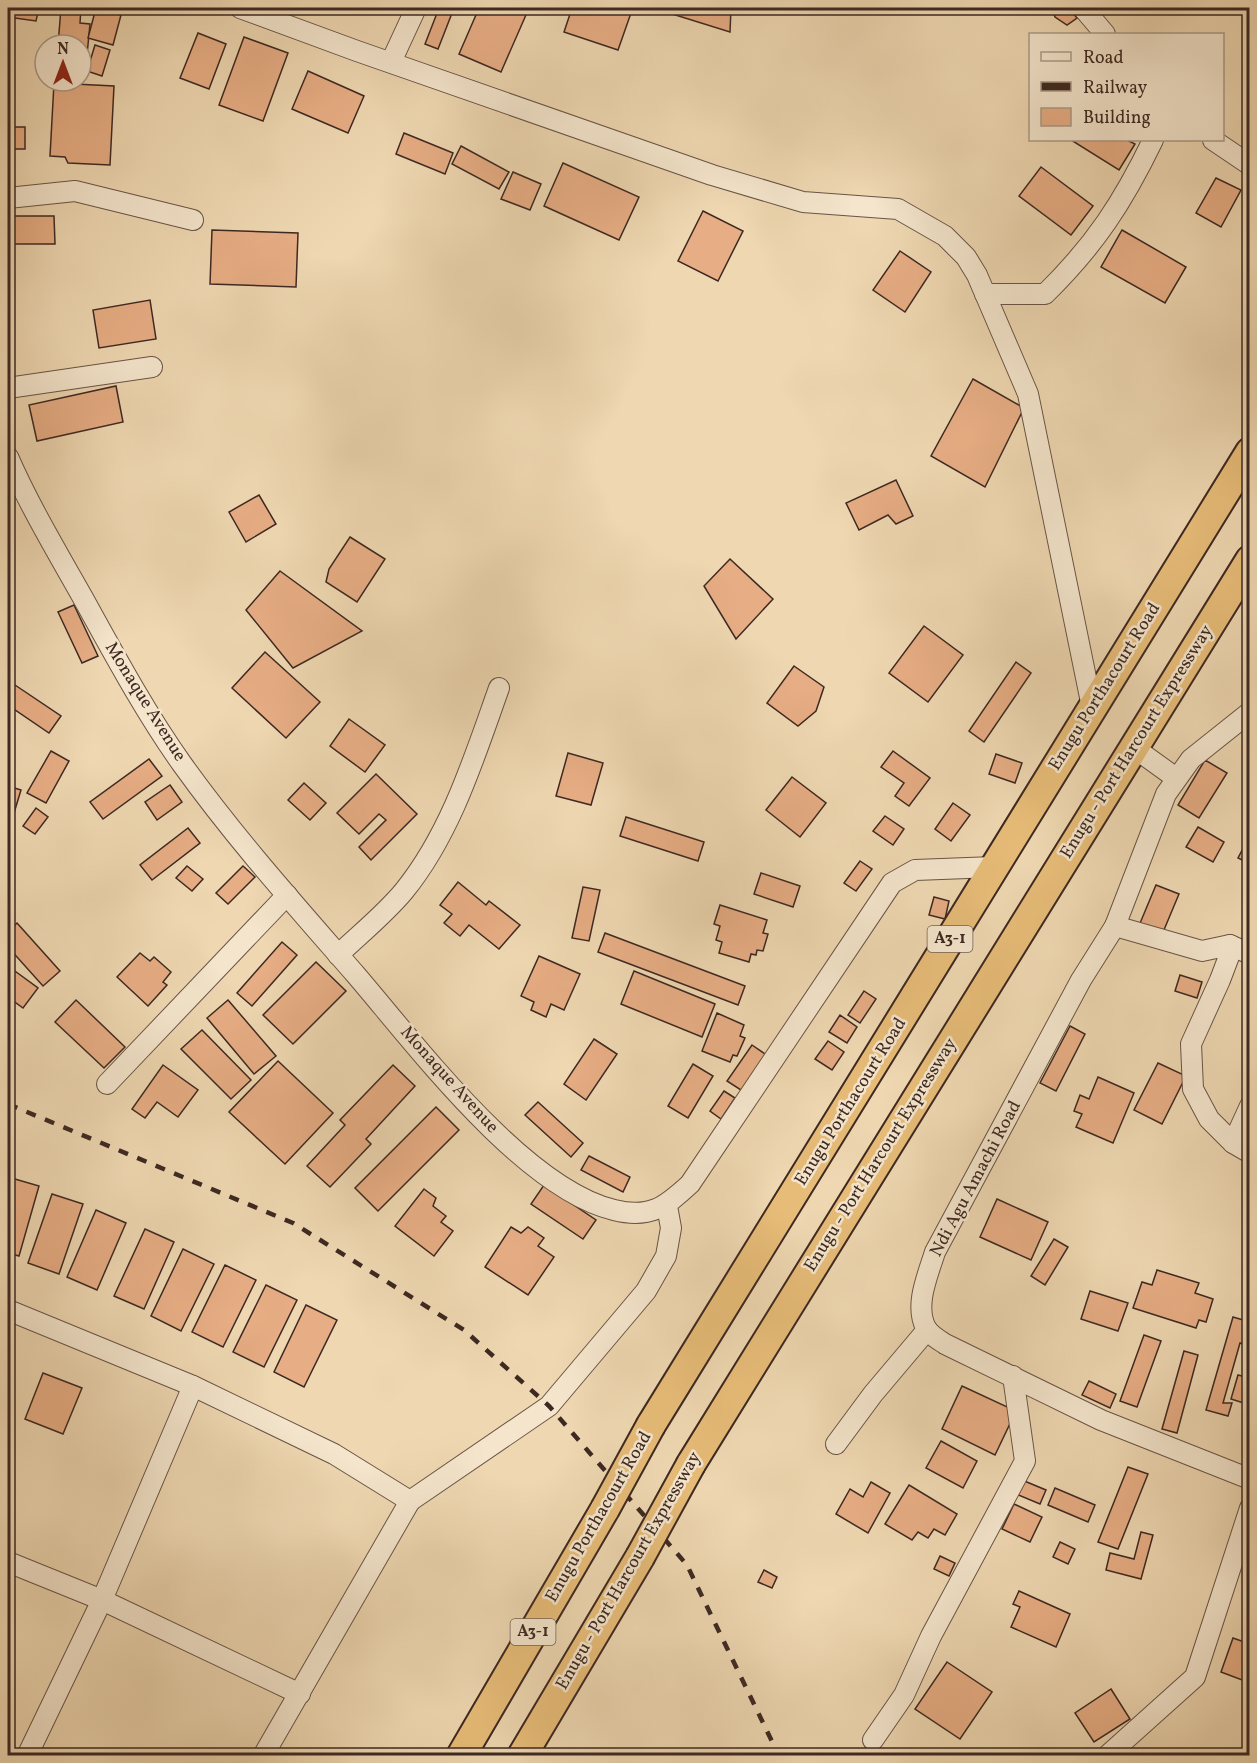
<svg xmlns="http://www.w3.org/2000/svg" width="1257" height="1763" font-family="Vollkorn,serif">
  <rect width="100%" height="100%" fill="#eed7b1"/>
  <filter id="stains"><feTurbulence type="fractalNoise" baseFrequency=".00333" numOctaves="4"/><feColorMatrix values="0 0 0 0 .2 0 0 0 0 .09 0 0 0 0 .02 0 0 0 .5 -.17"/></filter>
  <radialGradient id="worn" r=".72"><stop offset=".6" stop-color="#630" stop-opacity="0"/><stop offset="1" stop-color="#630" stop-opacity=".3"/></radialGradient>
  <!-- building -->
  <g fill="#e7ad84" stroke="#3d2922" stroke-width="1.5">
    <polygon points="8,8 39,8 36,21 8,17"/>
    <polygon points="61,8 81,8 80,23 90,24 87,55 81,55 81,45 58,45"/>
    <polygon points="96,8 121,15 113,45 88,38"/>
    <polygon points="104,8 129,8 128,13"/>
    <polygon points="439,8 454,8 438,49 425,44"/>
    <polygon points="479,8 529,8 501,72 459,54"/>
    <polygon points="572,8 614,8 631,13 618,50 564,32"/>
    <polygon points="653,8 731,8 730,32"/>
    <polygon points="1052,8 1069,8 1077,18 1067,25 1055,17"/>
    <polygon points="198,33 226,44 209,89 180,78"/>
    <polygon points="244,37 288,53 263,121 219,105"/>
    <polygon points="95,45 110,50 102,76 87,71"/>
    <polygon points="308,71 364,96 348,133 292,109"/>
    <polygon points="54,83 114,86 110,165 68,163 65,157 50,156"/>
    <rect x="8" y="127" width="17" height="22"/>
    <polygon points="404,133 453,153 445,174 396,154"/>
    <polygon points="1071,140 1127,140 1135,144 1119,170"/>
    <polygon points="461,146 509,172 499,189 452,164"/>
    <polygon points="563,163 639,197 619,240 544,206"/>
    <polygon points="1041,167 1093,206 1071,235 1019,196"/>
    <polygon points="513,172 541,184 530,210 501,199"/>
    <polygon points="1216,178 1241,190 1221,227 1196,213"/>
    <polygon points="703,211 743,231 718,281 678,261"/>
    <polygon points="8,216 54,216 55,244 8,244"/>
    <polygon points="212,230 298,233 296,287 210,284"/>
    <polygon points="1122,230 1186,267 1165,303 1101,267"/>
    <polygon points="900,251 931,272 905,312 873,290"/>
    <polygon points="150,300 156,339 99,348 93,310"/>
    <polygon points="973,379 1024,408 985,487 931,456"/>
    <polygon points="116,386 123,422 37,441 29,405"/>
    <polygon points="896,480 913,516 896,524 888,515 859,530 846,503"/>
    <polygon points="259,495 276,524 246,542 229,512"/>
    <polygon points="350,537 385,559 357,602 326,582 329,569"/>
    <polygon points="730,559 773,599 736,639 704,586"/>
    <polygon points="280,571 362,631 293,668 246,610"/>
    <polygon points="74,605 98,656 82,663 58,612"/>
    <polygon points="924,626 963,655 928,702 889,673"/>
    <polygon points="265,652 320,702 286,738 232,688"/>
    <polygon points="1016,662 1031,673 984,742 969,731"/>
    <polygon points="794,666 824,687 816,711 798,726 767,703"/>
    <polygon points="12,683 61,716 49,733 8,705 8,689"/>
    <polygon points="349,719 385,745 365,772 330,746"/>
    <polygon points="51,751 69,761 46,803 27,793"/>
    <polygon points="893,751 930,778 909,806 895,796 904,783 881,767"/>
    <polygon points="568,753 603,763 591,805 556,796"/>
    <polygon points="996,754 1022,763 1015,783 989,774"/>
    <polygon points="149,759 162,776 103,819 90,802"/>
    <polygon points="1205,760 1227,773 1199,818 1178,805"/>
    <polygon points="376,774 417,814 371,860 359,847 386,820 379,814 359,834 337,813"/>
    <polygon points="792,777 826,803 800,837 766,810"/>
    <polygon points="304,783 326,803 310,820 288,800"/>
    <polygon points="170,785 182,802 157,820 145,802"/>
    <polygon points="8,786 21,790 14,813 8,811"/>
    <polygon points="953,803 970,815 951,841 935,829"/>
    <polygon points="36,808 48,817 35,834 23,826"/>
    <polygon points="885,816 904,829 893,845 873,831"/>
    <polygon points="626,817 704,842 698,861 620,836"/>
    <polygon points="1198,827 1224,842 1213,862 1186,847"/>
    <polygon points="188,828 200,843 152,880 140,865"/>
    <polygon points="1247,841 1250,842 1250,864 1238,858"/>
    <polygon points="860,861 872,869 856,891 844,883"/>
    <polygon points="187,866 203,879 192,891 176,878"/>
    <polygon points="243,866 255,877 228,904 216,893"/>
    <polygon points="761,873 800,886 793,907 754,894"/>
    <polygon points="458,882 486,905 489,901 520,925 499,949 469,925 460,936 444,923 452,914 440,905"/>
    <polygon points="1156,885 1179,894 1161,937 1138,928"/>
    <polygon points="583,887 600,890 589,941 572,938"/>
    <polygon points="934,897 949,901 945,919 929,915"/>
    <polygon points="720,905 767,920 763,933 768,934 763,951 757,950 756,955 751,954 749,962 719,953 722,942 716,940 720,926 714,924"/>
    <polygon points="17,923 60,971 43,986 8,947 8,932"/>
    <polygon points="605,933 745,986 738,1005 598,952"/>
    <polygon points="282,942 297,955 252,1006 237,993"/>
    <polygon points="140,953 150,961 154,957 171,972 163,982 167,985 148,1006 117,977"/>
    <polygon points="539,956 580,974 564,1010 551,1004 546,1017 531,1010 534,1002 521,996"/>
    <polygon points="316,962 346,991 293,1044 263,1015"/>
    <polygon points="8,966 38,988 23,1008 8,997"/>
    <polygon points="634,971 715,1004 702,1037 621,1004"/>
    <polygon points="1180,975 1202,982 1197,998 1175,991"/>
    <polygon points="864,991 876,999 860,1023 848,1015"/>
    <polygon points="76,1000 125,1047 104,1068 55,1022"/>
    <polygon points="228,1000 276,1056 254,1074 207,1018"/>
    <polygon points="717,1013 744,1025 740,1036 745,1038 737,1056 733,1055 730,1062 702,1051"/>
    <polygon points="840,1015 857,1027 847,1043 829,1032"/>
    <polygon points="1070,1026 1085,1034 1056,1091 1040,1083"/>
    <polygon points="202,1030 251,1080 231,1099 181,1049"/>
    <polygon points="594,1039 617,1054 586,1100 564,1084"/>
    <polygon points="828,1041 844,1052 832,1070 815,1059"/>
    <polygon points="752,1045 768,1056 744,1092 727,1081"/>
    <polygon points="278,1061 333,1113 285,1164 229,1112"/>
    <polygon points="1158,1063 1186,1076 1162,1124 1134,1110"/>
    <polygon points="693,1064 713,1076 688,1118 668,1106"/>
    <polygon points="163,1065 198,1090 178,1117 157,1102 145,1118 132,1109"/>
    <polygon points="393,1065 415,1086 366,1139 371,1144 330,1187 307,1166 345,1125 340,1120"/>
    <polygon points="1098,1077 1134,1093 1113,1143 1076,1127 1082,1114 1074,1111 1080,1095 1089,1099"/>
    <polygon points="724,1091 735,1098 721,1119 710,1111"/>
    <polygon points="538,1102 583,1143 571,1157 525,1115"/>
    <polygon points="436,1107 459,1130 378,1211 355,1188"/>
    <polygon points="589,1156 630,1177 623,1192 581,1170"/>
    <polygon points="8,1177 39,1186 19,1256 8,1253"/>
    <polygon points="544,1185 596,1220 583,1239 531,1204"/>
    <polygon points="424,1189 436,1198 433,1206 446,1216 441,1222 453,1231 434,1256 395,1226"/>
    <polygon points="52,1194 83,1204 59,1274 28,1263"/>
    <polygon points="997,1199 1048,1222 1031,1260 980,1237"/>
    <polygon points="96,1210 126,1223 97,1290 67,1277"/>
    <polygon points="511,1227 521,1233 528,1227 544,1238 538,1246 554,1257 528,1295 485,1267"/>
    <polygon points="145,1229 174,1242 144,1309 114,1296"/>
    <polygon points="1054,1239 1068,1247 1045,1285 1031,1276"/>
    <polygon points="183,1249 214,1264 181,1331 151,1316"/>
    <polygon points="225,1265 256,1280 223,1347 192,1332"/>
    <polygon points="1157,1270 1199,1283 1195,1293 1213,1299 1206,1322 1199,1320 1196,1328 1133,1308 1142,1282 1152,1285"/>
    <polygon points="266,1285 297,1300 264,1367 233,1352"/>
    <polygon points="1090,1291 1128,1303 1118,1331 1081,1319"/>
    <polygon points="306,1305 337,1320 304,1387 274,1372"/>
    <polygon points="1233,1317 1250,1322 1250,1346 1240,1343 1223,1403 1232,1403 1228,1416 1206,1410"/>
    <polygon points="1144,1335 1161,1341 1137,1407 1120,1401"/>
    <polygon points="1184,1351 1198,1355 1177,1433 1162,1429"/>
    <polygon points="43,1373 82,1388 63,1434 25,1419"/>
    <polygon points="1238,1375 1250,1378 1250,1405 1231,1399"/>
    <polygon points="1089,1381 1116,1394 1110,1408 1082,1395"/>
    <polygon points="962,1386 1016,1411 995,1455 942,1429"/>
    <polygon points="941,1441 977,1461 963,1488 926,1468"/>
    <polygon points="1128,1467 1148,1474 1118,1549 1098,1542"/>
    <polygon points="1022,1480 1046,1490 1040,1504 1016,1494"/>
    <polygon points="871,1482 890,1493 868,1533 836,1514 850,1489 863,1497"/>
    <polygon points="909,1485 957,1514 945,1535 934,1529 928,1538 918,1532 912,1540 885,1524"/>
    <polygon points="1055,1488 1095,1505 1088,1522 1048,1505"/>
    <polygon points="1014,1504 1042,1517 1030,1542 1002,1529"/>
    <polygon points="1141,1532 1153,1535 1141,1579 1106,1570 1110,1553 1134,1559"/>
    <polygon points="1060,1542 1075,1549 1068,1564 1053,1557"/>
    <polygon points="940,1556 955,1563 949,1576 934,1569"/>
    <polygon points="764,1570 777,1577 772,1588 758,1582"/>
    <polygon points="1019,1591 1070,1614 1056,1647 1011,1627 1020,1607 1013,1604"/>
    <polygon points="1233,1638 1250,1644 1250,1683 1221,1672"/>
    <polygon points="947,1662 992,1692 960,1739 915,1709"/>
    <polygon points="1111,1689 1130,1719 1094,1742 1075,1713"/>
  </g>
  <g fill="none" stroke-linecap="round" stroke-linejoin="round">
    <!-- minor casing -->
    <g stroke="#695446" stroke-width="22">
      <g id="minor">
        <polyline points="240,8 357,51 712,175 803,202 898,209 945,236 966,257 977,275 1028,394 1092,707"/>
        <polyline points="1083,8 1105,34"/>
        <polyline points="391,62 416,8"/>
        <polyline points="1213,140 1250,165"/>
        <polyline points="8,198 75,191 193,220"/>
        <path d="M985,294H1045C1095,245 1123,202 1153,140"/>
        <polyline points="8,388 152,367"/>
        <path d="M8,457C29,505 57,552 83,598C114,654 145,712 182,764C235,838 296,906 356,975C416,1045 523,1188 614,1210C650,1219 665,1207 690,1184L892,883L915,870L994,867"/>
        <path d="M1250,712L1191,759L1166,794L1115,926L1081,980L935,1252C928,1275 914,1305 926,1328C930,1335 939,1340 945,1344L1101,1420L1250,1479"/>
        <polyline points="1133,747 1176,778"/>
        <polyline points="1115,926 1202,951 1230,945 1231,951 1220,980 1191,1044 1193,1089 1209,1119 1233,1143 1250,1153"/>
        <polyline points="1230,945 1250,954"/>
        <path d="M338,955C360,934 385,914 404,891C451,833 474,758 499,688"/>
        <polyline points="107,1084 287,895"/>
        <polyline points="1233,1143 1250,1106"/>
        <polyline points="8,1310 193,1386 334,1454 410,1501 549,1406 646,1291 666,1256 671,1228 667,1206"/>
        <polyline points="836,1444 873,1394 927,1330"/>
        <polyline points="8,1562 102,1600 300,1694"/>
        <polyline points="873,1740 904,1695 931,1636 1025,1461 1013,1376"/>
        <polyline points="27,1756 102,1600 193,1386"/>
        <polyline points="263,1756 410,1501"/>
        <polyline points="1107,1756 1195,1677 1250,1508"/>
      </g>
    </g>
    <!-- highway casing -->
    <g stroke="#3d2922" stroke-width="32">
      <g id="highway">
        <polyline points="651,1425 1250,452"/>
        <polyline points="691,1464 1250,560"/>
        <polyline points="461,1756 605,1509"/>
        <polyline points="522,1756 640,1557"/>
      </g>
    </g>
    <!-- minor -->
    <use href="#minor" stroke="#f4e5cc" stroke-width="20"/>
    <!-- highway -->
    <use href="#highway" stroke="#e7bc78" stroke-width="28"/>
    <!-- rail -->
    <polyline stroke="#3d2922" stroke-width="4.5" stroke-dasharray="10 10" stroke-linecap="butt" points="8,1104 293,1223 464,1330 549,1406 687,1565 779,1756"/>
    <!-- highway-bridge casing -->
    <g stroke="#3d2922" stroke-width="32" stroke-linecap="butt">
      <g id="highway-bridge">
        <polyline points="605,1509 651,1425"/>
        <polyline points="640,1557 691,1464"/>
      </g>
    </g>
    <!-- highway-bridge -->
    <use href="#highway-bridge" stroke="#e7bc78" stroke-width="28"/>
  </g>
  <g text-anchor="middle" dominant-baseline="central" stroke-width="5" stroke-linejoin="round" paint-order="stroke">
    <!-- shield labels -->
    <g fill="#f4e5cc" stroke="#746155" stroke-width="1.5">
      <rect x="927.5" y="926" width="45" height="26" rx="4.5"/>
      <rect x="510.5" y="1619" width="45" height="26" rx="4.5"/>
    </g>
    <g font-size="16" font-weight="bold" fill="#3d2922">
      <text x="950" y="939">A3-1</text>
      <text x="533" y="1632">A3-1</text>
    </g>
    <!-- street labels -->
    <g font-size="18" fill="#3d2922" stroke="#f4e5cc">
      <text transform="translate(1105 687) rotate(-58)">Enugu Porthacourt Road</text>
      <text transform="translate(145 702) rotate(58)">Monaque Avenue</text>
      <text transform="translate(1137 742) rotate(-58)">Enugu - Port Harcourt Expressway</text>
      <text transform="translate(449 1080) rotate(48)">Monaque Avenue</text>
      <text transform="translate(851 1102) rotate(-58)">Enugu Porthacourt Road</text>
      <text transform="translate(881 1155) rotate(-58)">Enugu - Port Harcourt Expressway</text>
      <text transform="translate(976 1179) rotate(-62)">Ndi Agu Amachi Road</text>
      <text transform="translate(599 1517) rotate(-60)">Enugu Porthacourt Road</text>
      <text transform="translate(629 1571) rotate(-60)">Enugu - Port Harcourt Expressway</text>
    </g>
  </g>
  <!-- margin -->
  <rect width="1257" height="1763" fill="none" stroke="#eed7b1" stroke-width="30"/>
  <rect x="9" y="9" width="1239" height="1745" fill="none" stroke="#3d2922" stroke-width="3"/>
  <rect x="15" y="15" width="1227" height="1733" fill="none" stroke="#3d2922" stroke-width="1.5"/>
  <!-- legend -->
  <rect x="1029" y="33" width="195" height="108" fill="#f4e5cc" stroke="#ab9a88" stroke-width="1.5"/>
  <rect x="1041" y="52" width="30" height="9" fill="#f4e5cc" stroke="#ab9a88" stroke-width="1.5"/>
  <text x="1083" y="63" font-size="18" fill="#3d2922">Road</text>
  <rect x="1041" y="82" width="30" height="9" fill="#3d2922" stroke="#ab9a88" stroke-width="1.5"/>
  <text x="1083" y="93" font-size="18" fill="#3d2922">Railway</text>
  <rect x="1041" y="108" width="30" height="18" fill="#e7ad84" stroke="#ab9a88" stroke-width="1.5"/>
  <text x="1083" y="123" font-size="18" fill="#3d2922">Building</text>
  <!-- north arrow -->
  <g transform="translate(63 63)"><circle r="28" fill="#f4e5cc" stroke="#ab9a88" stroke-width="1.5"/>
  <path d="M0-4.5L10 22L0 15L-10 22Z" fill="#8f2418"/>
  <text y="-9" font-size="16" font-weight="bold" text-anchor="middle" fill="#3d2922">N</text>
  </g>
  <rect width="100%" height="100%" filter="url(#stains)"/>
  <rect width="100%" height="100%" fill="url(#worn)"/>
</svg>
